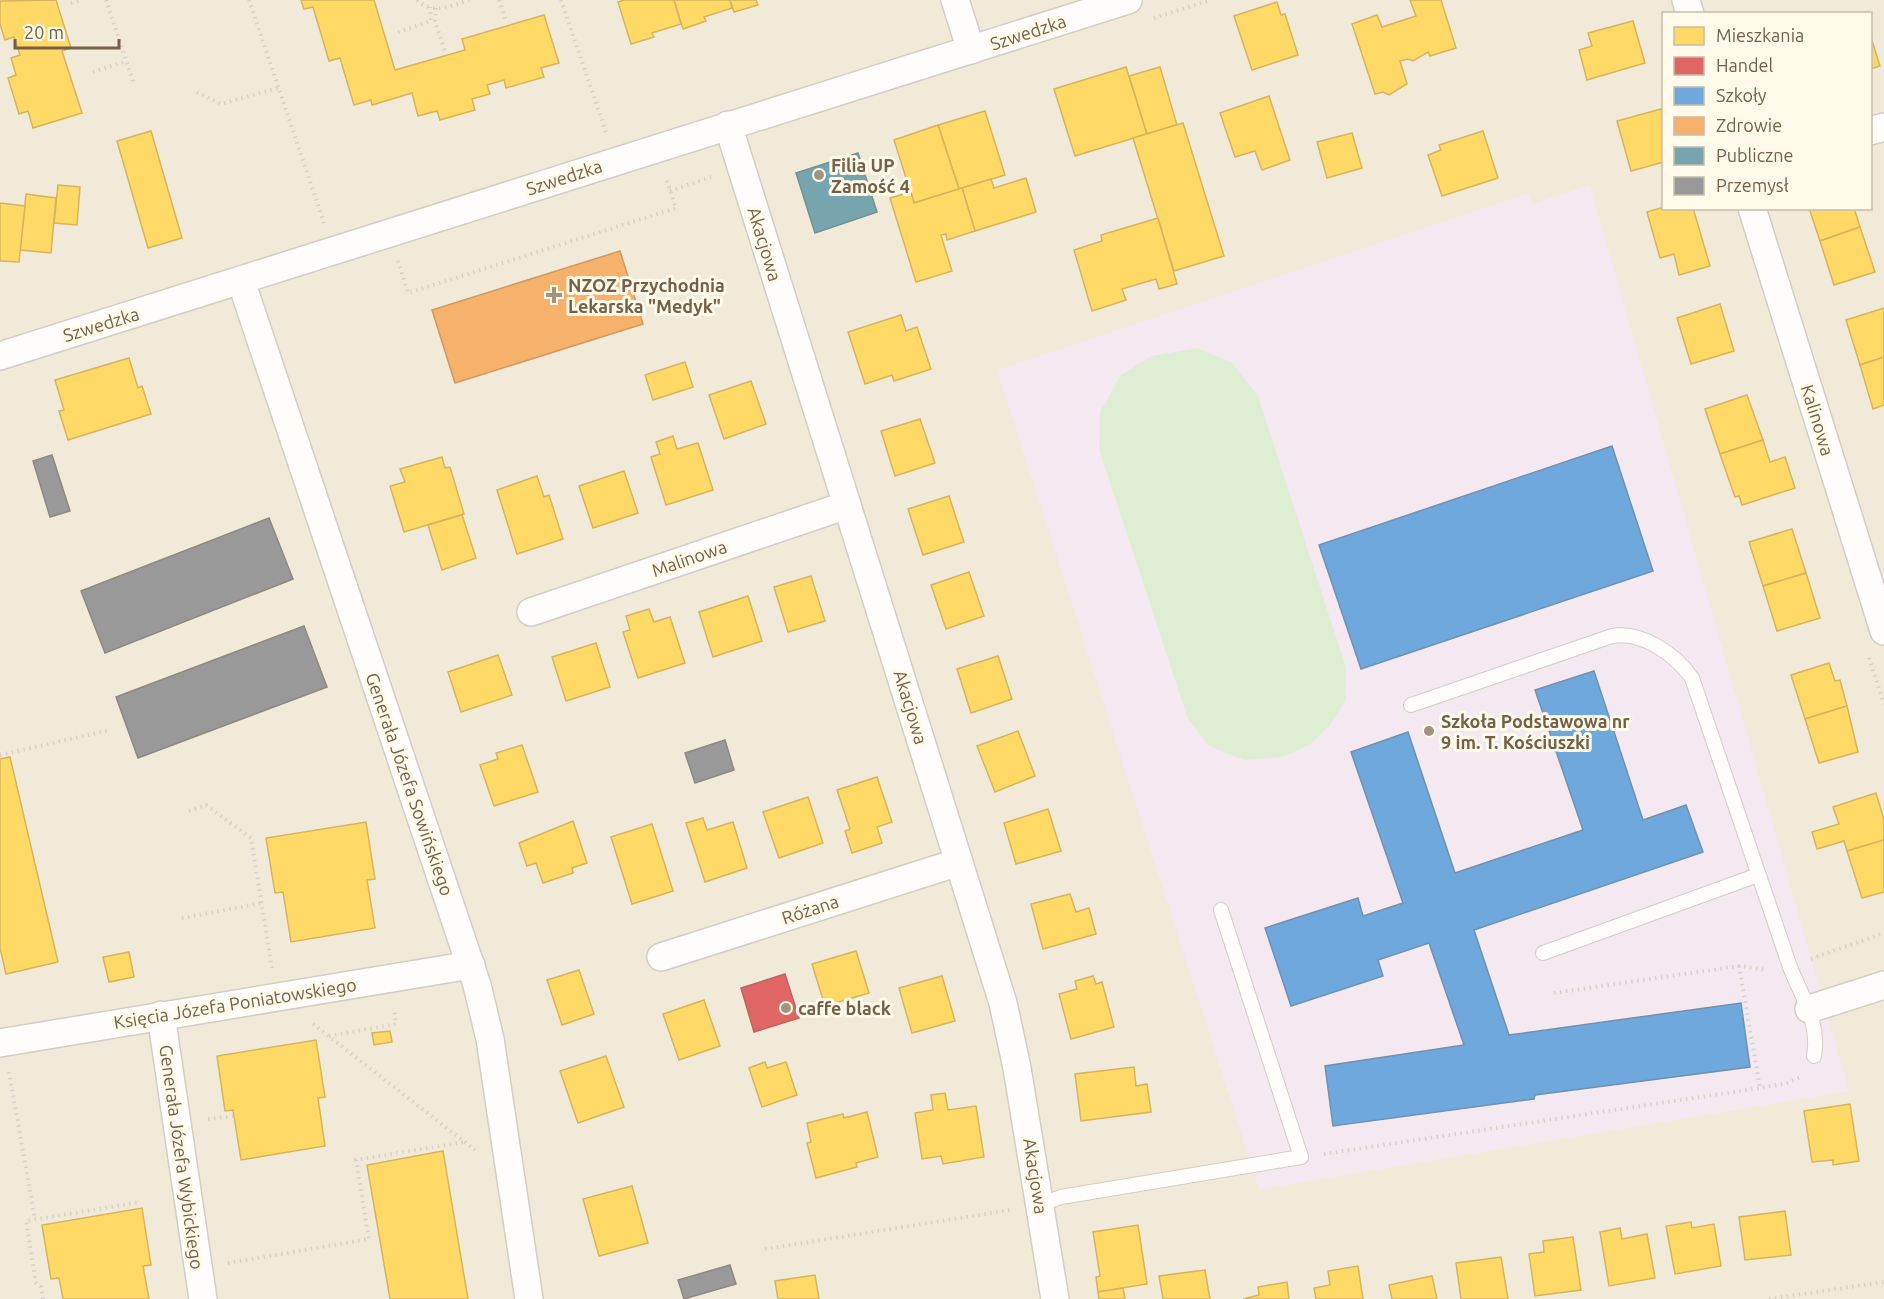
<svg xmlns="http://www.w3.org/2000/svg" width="1884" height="1299" font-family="Ubuntu,sans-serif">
  <rect width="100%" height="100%" fill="#f6f2e8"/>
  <!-- residential -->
  <path fill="#f2ead8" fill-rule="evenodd" d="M0,0H1884V1299H0ZM1664,14H1870V208H1664Z"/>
  <!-- education -->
  <polygon fill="#f4e8f1" points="1590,185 1849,1091 1259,1189 997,370 1529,193 1532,204"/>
  <!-- garden -->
  <polygon fill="#deeed3" points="1198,348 1232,363 1258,396 1346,668 1345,701 1330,725 1311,744 1282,757 1244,760 1209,746 1188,719 1099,449 1100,412 1121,375 1152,356"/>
  <!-- homes -->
  <g fill="#ffd966" stroke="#d5b45d" stroke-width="1.5">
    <polygon points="56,0 71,48 62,51 82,113 33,128 28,111 19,114 8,78 16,75 11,58 20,55 14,37 5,40 0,24 0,1"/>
    <polygon points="301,0 374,0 395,70 465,50 462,39 544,15 559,63 541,68 544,77 506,88 504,80 487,85 490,94 472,99 475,110 440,120 437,111 418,116 412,93 372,105 371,100 354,105 340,58 329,61 313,7 304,9"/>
    <polygon points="624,0 674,0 681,24 652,33 654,37 631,44 618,2"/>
    <polygon points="674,0 730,0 732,8 704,17 706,21 683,29"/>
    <polygon points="730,0 756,0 758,5 734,12"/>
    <polygon points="1410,0 1441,0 1456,48 1430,56 1428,52 1413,61 1408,59 1400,61 1407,84 1389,95 1383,92 1375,94 1352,24 1377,15 1382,27 1416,16"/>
    <polygon points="1277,2 1281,15 1285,14 1298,55 1252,70 1234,16"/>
    <polygon points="1633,21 1645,63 1587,80 1579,50 1592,46 1588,33"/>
    <polygon points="1870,34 1880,66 1870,69"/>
    <polygon points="1126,67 1147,134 1075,156 1054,89"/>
    <polygon points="1160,67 1177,125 1147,134 1129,76"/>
    <polygon points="1269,96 1290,160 1262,170 1255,151 1235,157 1220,113"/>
    <polygon points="1661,109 1664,119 1664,162 1631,171 1617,121"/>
    <polygon points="985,111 1005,175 959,189 938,125"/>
    <polygon points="1183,123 1224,256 1174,271 1133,138"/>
    <polygon points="938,125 959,189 914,203 894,140"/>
    <polygon points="151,131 182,238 148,248 117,141"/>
    <polygon points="1483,131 1498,178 1442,196 1428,155 1441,150 1439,145"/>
    <polygon points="1352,133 1362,168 1327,178 1317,142"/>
    <polygon points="1026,178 1036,212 975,231 962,188 991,179 994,188"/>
    <polygon points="58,185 80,187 77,225 54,223"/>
    <polygon points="962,188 975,231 947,240 946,234 941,235 952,271 916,282 890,198 911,192 914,203"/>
    <polygon points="26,194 56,198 51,253 20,250"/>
    <polygon points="0,203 25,206 19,262 0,261"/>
    <polygon points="1664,207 1693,208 1710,266 1679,275 1674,254 1660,258 1647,212"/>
    <polygon points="1809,208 1854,208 1860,227 1820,241"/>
    <polygon points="1158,218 1177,284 1159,289 1156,279 1122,289 1126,300 1092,311 1074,250 1102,241 1101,235"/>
    <polygon points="1860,227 1875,272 1834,285 1820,241"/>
    <polygon points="1720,304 1734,351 1691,364 1677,318"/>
    <polygon points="1884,308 1884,357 1860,365 1846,320"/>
    <polygon points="901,315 906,331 917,327 931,369 894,381 892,375 865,384 848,332"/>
    <polygon points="1884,357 1884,405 1873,409 1860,365"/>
    <polygon points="129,358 138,388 142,386 151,414 68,440 59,411 64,410 55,380"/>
    <polygon points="685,362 693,387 653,400 645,375"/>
    <polygon points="751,381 766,424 724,439 709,395"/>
    <polygon points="1747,395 1763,440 1720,454 1705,409"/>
    <polygon points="920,419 935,463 895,476 881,431"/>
    <polygon points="673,436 677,449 698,443 713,490 666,505 651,457 660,454 656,442"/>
    <polygon points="1763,440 1770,462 1785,457 1795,488 1742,505 1739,496 1735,497 1720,454"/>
    <polygon points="442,457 445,468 450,467 464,514 404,532 390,486 405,482 400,469"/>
    <polygon points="624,471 638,513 593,528 579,486"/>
    <polygon points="537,476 544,497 549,495 563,539 517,554 497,490"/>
    <polygon points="949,496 964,542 923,555 908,509"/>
    <polygon points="462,515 476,558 442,570 428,525"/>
    <polygon points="1792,529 1806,573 1763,586 1749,542"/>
    <polygon points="969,572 984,616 946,629 931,585"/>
    <polygon points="1806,573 1820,618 1777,631 1763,586"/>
    <polygon points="811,576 825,621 788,632 774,587"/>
    <polygon points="748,596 762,641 713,657 699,612"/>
    <polygon points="649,609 654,622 670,617 685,663 638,678 623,632 630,630 626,616"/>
    <polygon points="596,643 610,687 566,701 552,657"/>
    <polygon points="498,655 512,695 461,712 448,672"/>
    <polygon points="998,656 1012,699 971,713 957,669"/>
    <polygon points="1829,663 1835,681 1840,680 1847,706 1805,719 1791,675"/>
    <polygon points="1847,706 1858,752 1819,763 1805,719"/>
    <polygon points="1018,731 1035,776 995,792 977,746"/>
    <polygon points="522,745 538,792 494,806 480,765 498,759 496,753"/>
    <polygon points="10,757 58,962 6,974 0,948 0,759"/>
    <polygon points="877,777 892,822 877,827 882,843 852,853 845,831 850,829 837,790"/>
    <polygon points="1876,793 1884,820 1884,840 1847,851 1844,841 1817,849 1812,832 1839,824 1833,807"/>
    <polygon points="808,797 823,843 779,858 763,812"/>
    <polygon points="1048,809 1061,851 1016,864 1004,823"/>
    <polygon points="703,818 707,830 733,822 747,868 705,882 686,823"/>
    <polygon points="573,821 587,863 572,868 573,873 543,883 536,863 527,866 519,843"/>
    <polygon points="366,822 375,879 367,880 375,928 291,942 283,892 275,893 266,838"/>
    <polygon points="652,824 673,891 632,904 611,837"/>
    <polygon points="1884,840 1884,892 1862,898 1847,851"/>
    <polygon points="1070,894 1076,912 1089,908 1096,934 1043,949 1031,904"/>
    <polygon points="856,951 869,993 825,1006 812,964"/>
    <polygon points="129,952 134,977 109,982 103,957"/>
    <polygon points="579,970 594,1014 562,1025 547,980"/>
    <polygon points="942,976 955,1021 912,1033 899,988"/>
    <polygon points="1093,976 1096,984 1102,982 1114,1027 1071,1039 1059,994 1077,989 1075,981"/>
    <polygon points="704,1000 720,1046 679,1060 663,1014"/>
    <polygon points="390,1031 392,1042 374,1045 372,1033"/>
    <polygon points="316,1040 325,1097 318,1098 325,1146 241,1160 233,1110 225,1111 217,1056"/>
    <polygon points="606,1056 624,1107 578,1123 560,1071"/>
    <polygon points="765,1062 767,1068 786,1062 797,1095 762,1107 749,1068"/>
    <polygon points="1134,1067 1136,1086 1147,1084 1151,1112 1081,1121 1075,1074"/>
    <polygon points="945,1093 948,1110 976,1106 984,1157 943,1164 941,1156 922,1159 915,1113 933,1110 931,1095"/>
    <polygon points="1850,1104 1859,1161 1833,1165 1833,1160 1812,1162 1804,1111"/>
    <polygon points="867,1112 878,1157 856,1163 857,1167 816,1178 807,1143 811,1142 807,1123 843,1114 844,1118"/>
    <polygon points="443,1151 468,1299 390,1299 367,1165"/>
    <polygon points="632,1186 648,1243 599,1256 583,1199"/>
    <polygon points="142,1208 151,1265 143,1266 149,1299 63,1299 59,1278 51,1279 42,1225"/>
    <polygon points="1785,1211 1791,1255 1745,1260 1739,1217"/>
    <polygon points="1691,1222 1692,1228 1714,1224 1721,1266 1675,1274 1666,1226"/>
    <polygon points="1138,1225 1147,1284 1098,1292 1096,1277 1100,1276 1093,1232"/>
    <polygon points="1620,1228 1622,1239 1647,1234 1655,1278 1609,1286 1600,1232"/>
    <polygon points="1573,1237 1581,1290 1535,1296 1529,1254 1544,1252 1543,1241"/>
    <polygon points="1501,1257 1508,1299 1461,1299 1456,1263"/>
    <polygon points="1358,1266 1363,1299 1316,1299 1314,1288 1330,1285 1328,1271"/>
    <polygon points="1205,1270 1210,1299 1163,1299 1159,1276"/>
    <polygon points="815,1275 819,1299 778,1299 775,1281"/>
    <polygon points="1432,1276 1437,1299 1392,1299 1389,1285"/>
    <polygon points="1287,1282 1289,1299 1243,1299 1259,1295 1258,1287"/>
    <polygon points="1123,1288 1125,1299 1099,1299 1098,1292"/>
  </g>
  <!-- shops -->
  <polygon fill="#e06666" stroke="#c0645d" stroke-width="1.5" points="785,974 799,1018 754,1032 741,988"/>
  <!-- schools -->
  <g fill="#6fa8dc" stroke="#7092b0" stroke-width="1.5">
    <polygon points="1612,446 1653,571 1361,669 1319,545"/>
    <polygon points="1594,671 1643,820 1686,805 1703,852 1474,930 1509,1035 1741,1003 1750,1067 1535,1095 1534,1099 1333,1126 1325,1066 1464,1045 1429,943 1378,960 1383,976 1291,1006 1265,928 1358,898 1363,916 1403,903 1351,752 1408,732 1455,873 1583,830 1535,690"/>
  </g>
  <!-- health -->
  <polygon fill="#f6b26b" stroke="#cf9960" stroke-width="1.5" points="620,251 643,324 455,383 432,310"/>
  <!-- public -->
  <polygon fill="#76a5af" stroke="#759090" stroke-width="1.5" points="858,153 877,212 815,233 796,173"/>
  <!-- industry -->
  <g fill="#999" stroke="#8e8881" stroke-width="1.5">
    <polygon points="52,455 70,511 50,517 33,461"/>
    <polygon points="269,518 293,579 105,653 81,591"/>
    <polygon points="304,626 327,687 138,758 116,697"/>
    <polygon points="725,740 734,770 695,783 685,753"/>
    <polygon points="730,1265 736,1284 684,1299 678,1280"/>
  </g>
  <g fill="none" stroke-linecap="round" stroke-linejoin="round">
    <!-- lane casing -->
    <g stroke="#d3cec4" stroke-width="16">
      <g id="lane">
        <path d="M1411,705L1612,636C1642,631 1675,654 1692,678L1790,967C1802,998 1820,1022 1814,1056"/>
        <polyline points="1543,953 1758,875"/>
        <polyline points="1041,1204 1061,1197 1301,1157 1221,910"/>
      </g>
    </g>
    <!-- street casing -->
    <g stroke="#d3cec4" stroke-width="30">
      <g id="street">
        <polyline points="955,0 971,50"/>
        <polyline points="1686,0 1690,14"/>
        <polyline points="728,125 1003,1003 1017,1068 1055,1299"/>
        <polyline points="1870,131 1884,127"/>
        <polyline points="1752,208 1884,631"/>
        <polyline points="241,281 477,985 490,1039 529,1299"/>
        <polyline points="0,356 1128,0"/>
        <polyline points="531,612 847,505"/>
        <polyline points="661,957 959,862"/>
        <polyline points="1809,1009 1884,985"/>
        <polyline points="161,1015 203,1299"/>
        <polyline points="0,1043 471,965"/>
      </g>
    </g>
    <!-- path -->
    <g stroke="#d8d1c9" stroke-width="4" stroke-dasharray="1.5 4.5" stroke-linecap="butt">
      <polyline points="106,0 134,84"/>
      <polyline points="249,0 324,223"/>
      <path d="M417,0C433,15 452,6 469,0"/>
      <polyline points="499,0 506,21"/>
      <polyline points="561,0 606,132"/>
      <polyline points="71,3 81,0"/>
      <polyline points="436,8 435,21 445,52"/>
      <polyline points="1154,18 1210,0"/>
      <polyline points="398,32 431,21 430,7"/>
      <polyline points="93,72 126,61"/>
      <polyline points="197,92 221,104 278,88"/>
      <polyline points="670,191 714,176"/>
      <polyline points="398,261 408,293 676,208 666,178"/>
      <polyline points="1869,658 1884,704"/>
      <polyline points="0,755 110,730"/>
      <polyline points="189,811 206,805 251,838 272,968"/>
      <polyline points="182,918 262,903"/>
      <polyline points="1811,959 1884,933"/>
      <polyline points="1739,966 1760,1088"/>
      <polyline points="1554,993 1739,966 1767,970"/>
      <polyline points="313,1024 475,1150"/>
      <polyline points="329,1036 396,1024 394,1008"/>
      <polyline points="9,1072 35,1219"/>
      <polyline points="208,1119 234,1116"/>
      <polyline points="1324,1154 1760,1088 1787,1083 1801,1077"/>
      <polyline points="765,1249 1010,1210"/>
      <polyline points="228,1263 369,1239 356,1160 464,1142"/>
      <polyline points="43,1299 41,1287 36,1283 26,1221 140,1202"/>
      <polyline points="1769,1299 1884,1282"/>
    </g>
    <!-- lane -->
    <use href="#lane" stroke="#fefdfc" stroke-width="14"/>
    <!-- street -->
    <use href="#street" stroke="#fefdfc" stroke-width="27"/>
  </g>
  <!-- markers -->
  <g fill="#a29280" stroke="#fffae9" stroke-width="2">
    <circle cx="819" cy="175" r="6"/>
    <path d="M551 286h6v6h6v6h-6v6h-6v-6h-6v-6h6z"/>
    <circle cx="1429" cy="731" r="6"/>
    <circle cx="786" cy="1008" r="6"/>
  </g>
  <g text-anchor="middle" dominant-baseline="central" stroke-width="6" stroke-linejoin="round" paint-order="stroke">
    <!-- street labels -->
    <g font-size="18" fill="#745f48" stroke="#fffae9">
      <text transform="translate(1028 32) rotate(-18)">Szwedzka</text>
      <text transform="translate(564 177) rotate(-18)">Szwedzka</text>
      <text transform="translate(765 244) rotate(73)">Akacjowa</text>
      <text transform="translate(101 324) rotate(-17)">Szwedzka</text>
      <text transform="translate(1818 420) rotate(73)">Kalinowa</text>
      <text transform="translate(689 558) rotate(-19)">Malinowa</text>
      <text transform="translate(911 707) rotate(73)">Akacjowa</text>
      <text transform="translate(410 784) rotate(71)">Generała Józefa Sowińskiego</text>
      <text transform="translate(810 909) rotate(-18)">Różana</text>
      <text transform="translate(235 1003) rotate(-9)">Księcia Józefa Poniatowskiego</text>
      <text transform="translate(182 1157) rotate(82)">Generała Józefa Wybickiego</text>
      <text transform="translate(1036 1176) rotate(81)">Akacjowa</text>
    </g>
    <!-- poi labels -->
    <g font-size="18" font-weight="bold" fill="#745f48" stroke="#fffae9" text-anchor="start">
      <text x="831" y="165">Filia UP<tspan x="831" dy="21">Zamość 4</tspan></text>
      <text x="568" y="285">NZOZ Przychodnia<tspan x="568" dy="21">Lekarska "Medyk"</tspan></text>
      <text x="1441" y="721">Szkoła Podstawowa nr<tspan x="1441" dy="21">9 im. T. Kościuszki</tspan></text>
      <text x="798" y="1008">caffe black</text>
    </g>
  </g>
  <!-- legend -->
  <rect x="1662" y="12" width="210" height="198" fill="#fffae9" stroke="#c7bca9" stroke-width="1.5"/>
  <rect x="1674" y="27" width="30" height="18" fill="#ffd966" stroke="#c7bca9" stroke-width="1.5"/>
  <text x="1716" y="42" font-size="18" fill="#745f48">Mieszkania</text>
  <rect x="1674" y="57" width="30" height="18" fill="#e06666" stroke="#c7bca9" stroke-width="1.5"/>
  <text x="1716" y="72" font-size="18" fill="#745f48">Handel</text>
  <rect x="1674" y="87" width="30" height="18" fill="#6fa8dc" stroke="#c7bca9" stroke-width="1.5"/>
  <text x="1716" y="102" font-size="18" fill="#745f48">Szkoły</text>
  <rect x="1674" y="117" width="30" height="18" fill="#f6b26b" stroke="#c7bca9" stroke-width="1.5"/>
  <text x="1716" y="132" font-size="18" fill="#745f48">Zdrowie</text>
  <rect x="1674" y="147" width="30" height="18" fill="#76a5af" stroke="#c7bca9" stroke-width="1.5"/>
  <text x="1716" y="162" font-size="18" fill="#745f48">Publiczne</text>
  <rect x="1674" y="177" width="30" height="18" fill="#999999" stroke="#c7bca9" stroke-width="1.5"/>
  <text x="1716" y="192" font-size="18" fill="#745f48">Przemysł</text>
  <!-- scale -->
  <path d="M15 39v9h104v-9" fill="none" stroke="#745f48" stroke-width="3"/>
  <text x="24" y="39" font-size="18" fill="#745f48" stroke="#fffae9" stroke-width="4.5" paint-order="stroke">20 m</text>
</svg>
